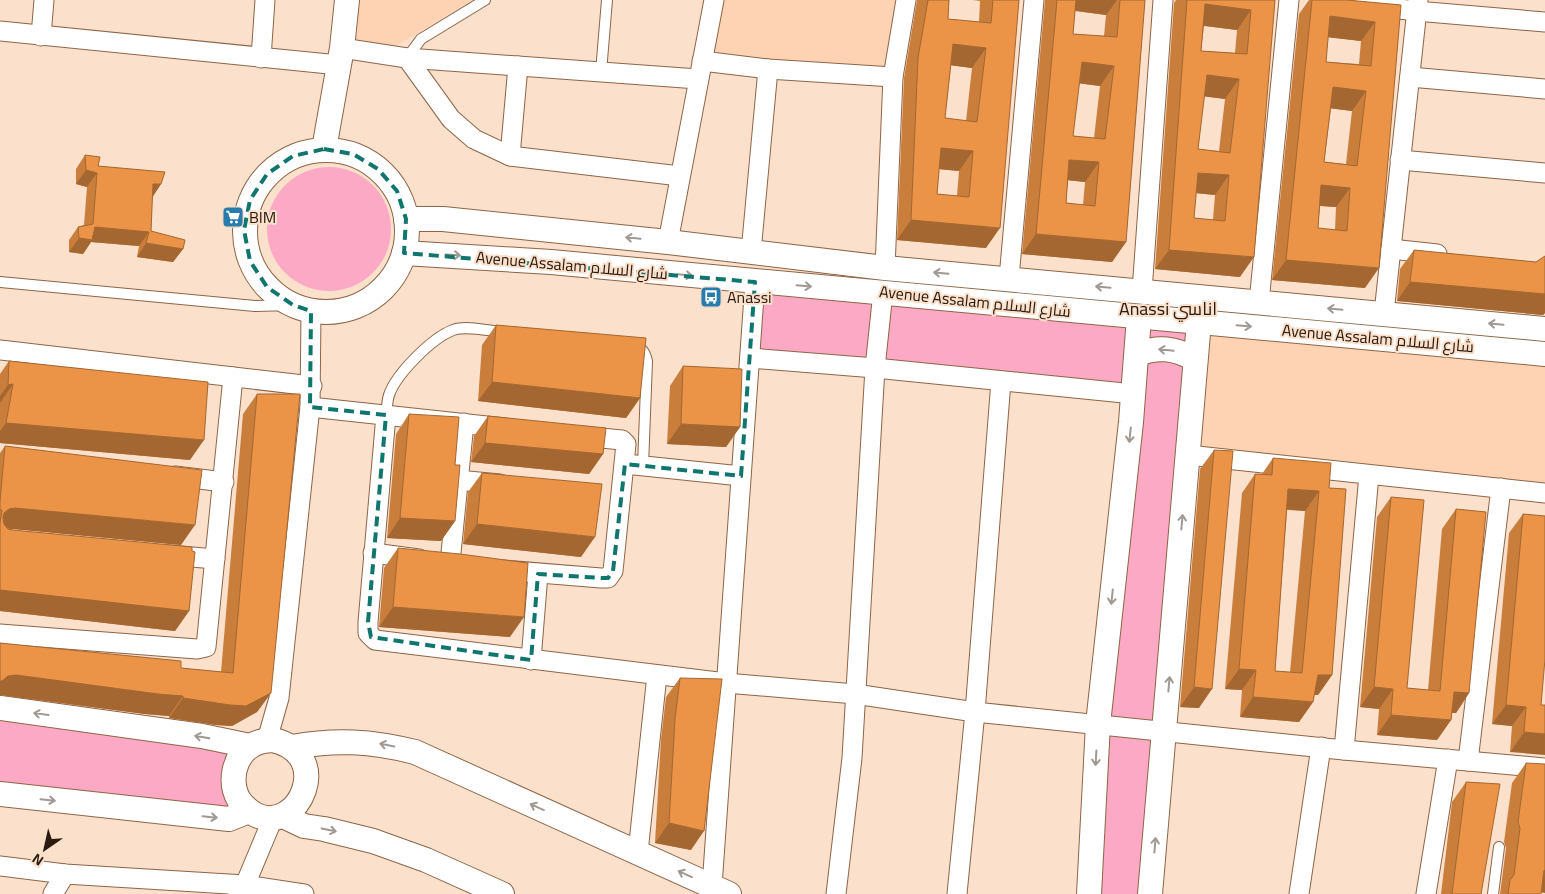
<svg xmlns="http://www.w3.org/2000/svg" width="1545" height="894" font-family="Georgia,Cairo,serif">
  <rect width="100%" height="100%" fill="#fbe0cb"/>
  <!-- built -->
  <g fill="#fdd3b4">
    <polygon points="341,0 472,0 378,57 352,55"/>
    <polygon points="715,0 907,0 900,84 701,66"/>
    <polygon points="1199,322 1545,354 1545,493 1188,455"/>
  </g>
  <!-- green -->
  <g fill="#fba9c4">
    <circle cx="329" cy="229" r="62"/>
    <polygon points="755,282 1199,322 1147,894 1092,894 1134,394 750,358"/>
    <polygon points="0,720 234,751 232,808 0,786"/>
  </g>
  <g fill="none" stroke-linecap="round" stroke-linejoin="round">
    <!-- service casing -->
    <g stroke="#8d6546" stroke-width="12">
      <g id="service">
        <polyline points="407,58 421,39 485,0"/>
        <polyline points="601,72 607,0"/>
        <polyline points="0,282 255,306 293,305"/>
        <path d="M632,346C642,347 645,352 647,361L643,466"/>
        <path d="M386,415C387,409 387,401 389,395C396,374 432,338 453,330C467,325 489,331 503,332"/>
        <polyline points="1493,894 1499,847"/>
      </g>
    </g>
    <!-- minor casing -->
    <g stroke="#8d6546" stroke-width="21">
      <g id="minor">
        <polyline points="1324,0 1416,11 1545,22"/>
        <polyline points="0,31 339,65"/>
        <polyline points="41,36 44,0"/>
        <polyline points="342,48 407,58 698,79"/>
        <polyline points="261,58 265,0"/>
        <polyline points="407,58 451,119 474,139 510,156 680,176"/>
        <polyline points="702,61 768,69 893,77 906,0"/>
        <polyline points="1410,77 1545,89"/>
        <polyline points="510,156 518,66"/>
        <polyline points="1400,160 1545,173"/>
        <polyline points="668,242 714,0"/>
        <polyline points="1391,249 1437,254"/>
        <polyline points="751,252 768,69"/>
        <polyline points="885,268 893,77"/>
        <polyline points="1009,278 1034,0"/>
        <polyline points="1142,291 1163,0"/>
        <polyline points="1259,302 1289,0"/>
        <polyline points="1384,313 1418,0"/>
        <polyline points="0,350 312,386"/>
        <polyline points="750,358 875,368 1134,394"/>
        <polyline points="310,407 505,428"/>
        <polyline points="386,415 368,622 368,633 375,640 726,683 855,694 975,712 1344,750 1545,768"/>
        <polyline points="1188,455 1545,493"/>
        <polyline points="625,464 741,476"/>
        <polyline points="175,476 224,482"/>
        <polyline points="457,480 500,484"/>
        <polyline points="373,553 419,559"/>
        <polyline points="169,555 215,559"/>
        <polyline points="450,563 464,423"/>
        <polyline points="503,570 601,578 608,578 613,571 626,444 622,440 580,436"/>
        <polyline points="0,634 197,649 206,647 233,377"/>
        <polyline points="531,660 538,574"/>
        <polyline points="267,740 279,698 310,407 311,311"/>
        <polyline points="1344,750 1369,475"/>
        <polyline points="1468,761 1501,488"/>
        <polyline points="638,852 657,675"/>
        <polyline points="0,866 65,874 245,885 304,894"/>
        <polyline points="712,886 755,282"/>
        <polyline points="53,894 65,874"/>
        <polyline points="238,894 245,885 273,818"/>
        <polyline points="836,894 852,758 875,368 883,292"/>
        <polyline points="957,894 975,712 1001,381"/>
        <polyline points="1299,894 1321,747"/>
        <polyline points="1426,894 1448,759"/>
      </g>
    </g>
    <!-- tertiary casing -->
    <g stroke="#8d6546" stroke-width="26">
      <g id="tertiary">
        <polyline points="324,149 342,48 347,0"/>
        <circle cx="326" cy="231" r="81"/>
        <polyline points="406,219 443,219 668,242 885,268 1545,329"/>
        <polyline points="404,253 551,262 1545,354"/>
        <path d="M1137,354C1159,346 1174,348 1195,359"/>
        <polyline points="0,708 202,736 250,746"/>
        <path d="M273,740C335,754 299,835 256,815C249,811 243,806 239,800C229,783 233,757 251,746C258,741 265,741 273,740Z"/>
        <path d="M292,747C336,739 371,741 415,752L729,894"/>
        <polyline points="0,794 229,819 249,811"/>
        <polyline points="283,816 304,826 324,829 373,841 426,860 502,894"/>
        <polyline points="1089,894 1098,724 1131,422 1139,317"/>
        <polyline points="1150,894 1199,322"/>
      </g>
    </g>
    <!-- service -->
    <use href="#service" stroke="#fff" stroke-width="10"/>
    <!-- minor -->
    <use href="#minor" stroke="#fff" stroke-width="19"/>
    <!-- tertiary -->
    <use href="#tertiary" stroke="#fff" stroke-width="24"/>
  </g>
  <!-- wall -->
  <g fill="#ca7e3c" fill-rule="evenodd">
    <path d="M917,0H949L948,19L979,22L980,1L973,0H1019L986,248L897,240L904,78ZM951,65L972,68L966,121L945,118ZM939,169L959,171L957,196L937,194Z"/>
    <path d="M1045,0H1145L1126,242L1112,262L1022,254ZM1075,11L1106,15L1104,36L1073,34ZM1079,83L1100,86L1094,138L1073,136ZM1068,180L1085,182L1083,205L1066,203Z"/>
    <path d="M1176,0H1275L1240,277L1155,269L1174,3ZM1204,26L1237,30L1235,53L1201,51ZM1204,96L1225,99L1219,151L1198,149ZM1196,193L1215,195L1213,220L1194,218Z"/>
    <path d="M1309,0H1347L1401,5L1365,288L1272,280L1299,14ZM1328,37L1361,41L1359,64L1326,62ZM1331,108L1352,111L1346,164L1324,162ZM1320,206L1336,207L1335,230L1318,228Z"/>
    <polygon points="85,155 98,166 161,184 152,197 151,231 183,249 173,262 137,257 139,246 91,242 83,254 69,252 69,240 78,227 84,225 87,187 76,184 76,169"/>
    <polygon points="1414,250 1536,262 1545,256 1545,313 1543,315 1397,301 1400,269"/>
    <polygon points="496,325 640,398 626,418 478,401 482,345"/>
    <polygon points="9,361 190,460 0,443 0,374"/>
    <polygon points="683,366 740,427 726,447 667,444 670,386"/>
    <polygon points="257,394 271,693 257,712 232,726 216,725 169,718 169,716 145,714 0,695 0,643 181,668 221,672 243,414"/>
    <polygon points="409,414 455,465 455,521 441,541 387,538 396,434"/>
    <polygon points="488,416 603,454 589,474 471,462 474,436"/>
    <polygon points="5,446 181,545 8,528 189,611 175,631 0,611 0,453"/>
    <polygon points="1214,450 1199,708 1180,707 1200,469"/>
    <path d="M1273,458L1329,488L1332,675L1318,695H1314L1313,702L1299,722L1240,717L1242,690L1225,689L1242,493L1255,474H1262ZM1287,510L1305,511L1290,672L1275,671Z"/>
    <polygon points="482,473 581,557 463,544 468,492"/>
    <polygon points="1391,497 1407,688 1428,690 1442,529 1456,509 1469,693 1456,713 1452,713 1451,720 1437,740 1377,735 1379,709 1360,707 1377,517"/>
    <polygon points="1523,514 1541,705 1545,705 1510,752 1512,726 1492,724 1509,533"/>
    <polygon points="398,548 510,637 379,627 384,568"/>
    <polygon points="680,678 691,850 655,843 661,739 666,697"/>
    <polygon points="1526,763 1541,894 1500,894 1506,848 1504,842 1512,783"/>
    <polygon points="1466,782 1481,894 1441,894 1452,802"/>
  </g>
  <!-- shaded-wall -->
  <g fill="#a46731">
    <polygon points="1069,0 1117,0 1106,15 1063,9"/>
    <polygon points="1205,4 1251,10 1237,30 1191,24"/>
    <polygon points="1330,16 1375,22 1361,41 1316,36"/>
    <polygon points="953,44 986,48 972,68 940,64"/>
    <polygon points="1082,62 1114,66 1100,86 1068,82"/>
    <polygon points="1207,75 1239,79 1225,99 1193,95"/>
    <polygon points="1333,87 1366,91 1352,111 1319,107"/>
    <polygon points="941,148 973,151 959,171 927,168"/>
    <polygon points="1069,160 1099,162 1085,182 1056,179"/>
    <polygon points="86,170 97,173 87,187 76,184"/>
    <polygon points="1198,173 1229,175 1215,195 1184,192"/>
    <polygon points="153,184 161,184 152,198"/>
    <polygon points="1321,185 1350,188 1336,207 1307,205"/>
    <polygon points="911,220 1000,228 986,248 897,240"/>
    <polygon points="95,227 149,232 139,246 91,242 83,254 69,252 79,238"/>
    <polygon points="1036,234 1126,242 1112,262 1022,254"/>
    <polygon points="146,243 183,249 173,262 137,257"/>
    <polygon points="1169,250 1254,257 1240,277 1155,269"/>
    <polygon points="1286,260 1379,268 1365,288 1272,280"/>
    <polygon points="1410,282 1545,294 1545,313 1543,315 1397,301"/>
    <polygon points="492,382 640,398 626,418 478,401"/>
    <polygon points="13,384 0,403 0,396 8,385"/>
    <polygon points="6,423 204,440 190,460 0,443 0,431"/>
    <polygon points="681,424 740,427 726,447 667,444"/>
    <polygon points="485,443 603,454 589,474 471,462"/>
    <polygon points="1288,489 1319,491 1305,511 1274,508"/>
    <polygon points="15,508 195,525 181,545 1,528 1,519 4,513 9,509"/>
    <polygon points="400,518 455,521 441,541 387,538"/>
    <polygon points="477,524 595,537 581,557 463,544"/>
    <polygon points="0,590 189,611 175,631 0,611"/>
    <polygon points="393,607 524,617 510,637 379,627"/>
    <polygon points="1239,669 1256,670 1242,690 1225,689"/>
    <polygon points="16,675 183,696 169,716 145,714 0,695 0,681 8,676"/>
    <polygon points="1318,675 1332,675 1318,695 1304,695"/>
    <polygon points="1194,687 1212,689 1199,708 1180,707"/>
    <polygon points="1374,687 1393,689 1379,709 1360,707"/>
    <polygon points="1454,692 1469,693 1456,713 1440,712"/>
    <polygon points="271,693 257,712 232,726 216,725 169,718 183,698"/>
    <polygon points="1253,697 1313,702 1299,722 1240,717"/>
    <polygon points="1506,705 1526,707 1512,726 1492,724"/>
    <polygon points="1391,715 1451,720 1437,740 1377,735"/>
    <polygon points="1524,732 1545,734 1545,755 1510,752"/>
    <polygon points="669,823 704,831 691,850 655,843"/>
    <polygon points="1544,870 1545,871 1545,893 1530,890"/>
  </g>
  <!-- building -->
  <g fill="#eb9346" stroke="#a46731" fill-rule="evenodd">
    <path d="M928,0H949L948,19L991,23L993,0H1019L1000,228L911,220L918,58ZM953,44L986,48L977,122L945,118ZM941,148L973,151L969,197L937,194Z"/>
    <path d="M1057,0H1076L1073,34L1117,37L1120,0H1145L1126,242L1036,234ZM1082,62L1114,66L1105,139L1073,136ZM1069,160L1099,162L1095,206L1066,203Z"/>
    <path d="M1187,0H1275L1254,257L1169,250ZM1205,4L1251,10L1247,54L1201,51ZM1207,75L1239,79L1230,153L1198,149ZM1198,173L1229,175L1225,221L1194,218Z"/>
    <path d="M1312,0H1347L1401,5L1379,268L1286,260ZM1330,16L1375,22L1371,66L1326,62ZM1333,87L1366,91L1357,166L1324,162ZM1321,185L1350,188L1347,231L1318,228Z"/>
    <polygon points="85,155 100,157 98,166 165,172 161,184 153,184 151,231 185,240 183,249 146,243 149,232 95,227 92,240 79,238 78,227 93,224 97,173 86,170"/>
    <polygon points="1414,250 1536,262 1545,256 1545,294 1410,282"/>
    <polygon points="496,325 646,338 640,398 492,382"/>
    <polygon points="9,361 208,382 204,440 6,423 13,384 8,385"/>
    <polygon points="683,366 742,369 740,427 681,424"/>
    <polygon points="257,394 300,394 271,693 246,706 230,705 183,698 183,696 158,694 16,675 8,676 2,681 0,681 0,643 181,661 181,668 233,673"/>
    <polygon points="409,414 459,417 455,465 460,465 455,521 400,518"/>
    <polygon points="488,416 606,428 603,454 485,443"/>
    <polygon points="5,446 202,470 195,525 15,508 9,509 4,513 3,518 4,524 8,529 13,530 192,547 192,551 195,552 189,611 0,590 0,523 2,510 0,510 0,501"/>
    <polygon points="1214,450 1233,451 1212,689 1194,687"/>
    <path d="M1273,458L1331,463L1329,488L1346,489L1332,675H1318L1313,702L1253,697L1256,670L1239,669L1255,474L1272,475ZM1288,489L1319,491L1302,673L1275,671Z"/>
    <polygon points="482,473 602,484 595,537 477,524"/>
    <polygon points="1391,497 1424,500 1407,688 1440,691 1456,509 1486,512 1469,693 1454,692 1451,720 1391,715 1393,689 1374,687"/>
    <polygon points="1523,514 1545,516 1545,659 1541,705 1545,705 1545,734 1524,732 1526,707 1506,705"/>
    <polygon points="398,548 460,554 528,563 524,617 393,607"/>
    <polygon points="680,678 722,679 704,831 669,823 675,719"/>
    <polygon points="1526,763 1545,764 1545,871 1544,870 1541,894 1508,894 1510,880 1514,875 1520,828 1518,822"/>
    <polygon points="1466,782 1500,784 1481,894 1452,894"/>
  </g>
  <!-- one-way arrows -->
  <defs><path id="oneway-shaft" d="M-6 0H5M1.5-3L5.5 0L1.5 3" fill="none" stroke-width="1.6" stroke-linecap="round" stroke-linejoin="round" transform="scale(1.25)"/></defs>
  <g stroke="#a09993">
    <use href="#oneway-shaft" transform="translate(633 238) rotate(-174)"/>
    <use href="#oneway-shaft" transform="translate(453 255) rotate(3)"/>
    <use href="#oneway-shaft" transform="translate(941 273) rotate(-175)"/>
    <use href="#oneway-shaft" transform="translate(685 275) rotate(5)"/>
    <use href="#oneway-shaft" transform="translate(804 286) rotate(5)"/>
    <use href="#oneway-shaft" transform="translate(1103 287) rotate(-175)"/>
    <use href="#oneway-shaft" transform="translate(1335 309) rotate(-175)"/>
    <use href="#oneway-shaft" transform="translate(1496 324) rotate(-175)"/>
    <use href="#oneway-shaft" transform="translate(1244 326) rotate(5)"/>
    <use href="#oneway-shaft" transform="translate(1166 350) rotate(-174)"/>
    <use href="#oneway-shaft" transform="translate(1130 435) rotate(96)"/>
    <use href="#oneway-shaft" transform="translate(1182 522) rotate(-85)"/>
    <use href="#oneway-shaft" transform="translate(1112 597) rotate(96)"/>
    <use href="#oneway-shaft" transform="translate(1169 684) rotate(-85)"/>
    <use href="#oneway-shaft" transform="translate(41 714) rotate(-172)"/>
    <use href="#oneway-shaft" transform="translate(202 737) rotate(-170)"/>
    <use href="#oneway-shaft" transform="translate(387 745) rotate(-169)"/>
    <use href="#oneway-shaft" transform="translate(1096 758) rotate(93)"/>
    <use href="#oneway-shaft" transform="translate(48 800) rotate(6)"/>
    <use href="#oneway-shaft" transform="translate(537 807) rotate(-156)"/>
    <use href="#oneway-shaft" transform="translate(210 817) rotate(6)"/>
    <use href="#oneway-shaft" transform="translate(329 830) rotate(12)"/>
    <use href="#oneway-shaft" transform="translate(1155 845) rotate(-85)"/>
    <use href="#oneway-shaft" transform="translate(685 874) rotate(-156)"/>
  </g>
  <!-- marked area -->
  <path fill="none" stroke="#0f766e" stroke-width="4" stroke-dasharray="10 6" stroke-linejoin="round" d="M324,149L353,154L378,169L397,191L406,219L404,253L755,282L741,476L625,464L613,571L608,578H601L538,574L531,660L371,637L368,622L386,415L310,407L311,311L293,305L267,287L250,261L244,230L250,200L267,174L293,156Z"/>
  <!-- icons -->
  <defs>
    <g id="supermarket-square" transform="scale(1.125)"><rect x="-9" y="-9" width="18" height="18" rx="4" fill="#287cac" stroke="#fbe0cb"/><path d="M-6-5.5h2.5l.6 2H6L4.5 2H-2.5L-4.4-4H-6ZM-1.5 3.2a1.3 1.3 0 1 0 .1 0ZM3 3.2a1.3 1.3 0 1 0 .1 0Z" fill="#fff"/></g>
    <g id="bus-square" transform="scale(1.125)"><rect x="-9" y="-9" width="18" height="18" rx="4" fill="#287cac" stroke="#fbe0cb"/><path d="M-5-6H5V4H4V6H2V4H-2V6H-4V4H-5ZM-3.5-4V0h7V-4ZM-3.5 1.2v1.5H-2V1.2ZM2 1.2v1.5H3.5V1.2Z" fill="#fff"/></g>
  </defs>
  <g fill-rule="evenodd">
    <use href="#supermarket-square" x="233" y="217"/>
    <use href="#bus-square" x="711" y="297"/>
  </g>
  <g text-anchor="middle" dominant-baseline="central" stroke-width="4" stroke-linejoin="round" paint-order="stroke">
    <!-- poi labels -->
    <g font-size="16" fill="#2c1c0f" stroke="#fbe0cb" text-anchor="start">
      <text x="249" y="217">BIM</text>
      <text x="727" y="297">Anassi</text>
    </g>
    <!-- street labels -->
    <g font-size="16" fill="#2c1c0f" stroke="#fbe0cb">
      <text transform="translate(572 265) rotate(5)">Avenue Assalam شارع السلام</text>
      <text transform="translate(975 301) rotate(6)">Avenue Assalam شارع السلام</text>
      <text transform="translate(1378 338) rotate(5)">Avenue Assalam شارع السلام</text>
    </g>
    <!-- neighbourhood labels -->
    <g font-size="18" fill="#2c1c0f" stroke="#fbe0cb">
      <text x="1168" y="308">Anassi اناسي</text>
    </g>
  </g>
  <!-- north arrow -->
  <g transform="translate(45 849) rotate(214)" stroke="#fbe0cb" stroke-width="4" paint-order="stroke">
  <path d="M0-4L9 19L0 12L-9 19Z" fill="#2c1c0f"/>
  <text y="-8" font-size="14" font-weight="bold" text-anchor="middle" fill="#2c1c0f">N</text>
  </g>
</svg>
